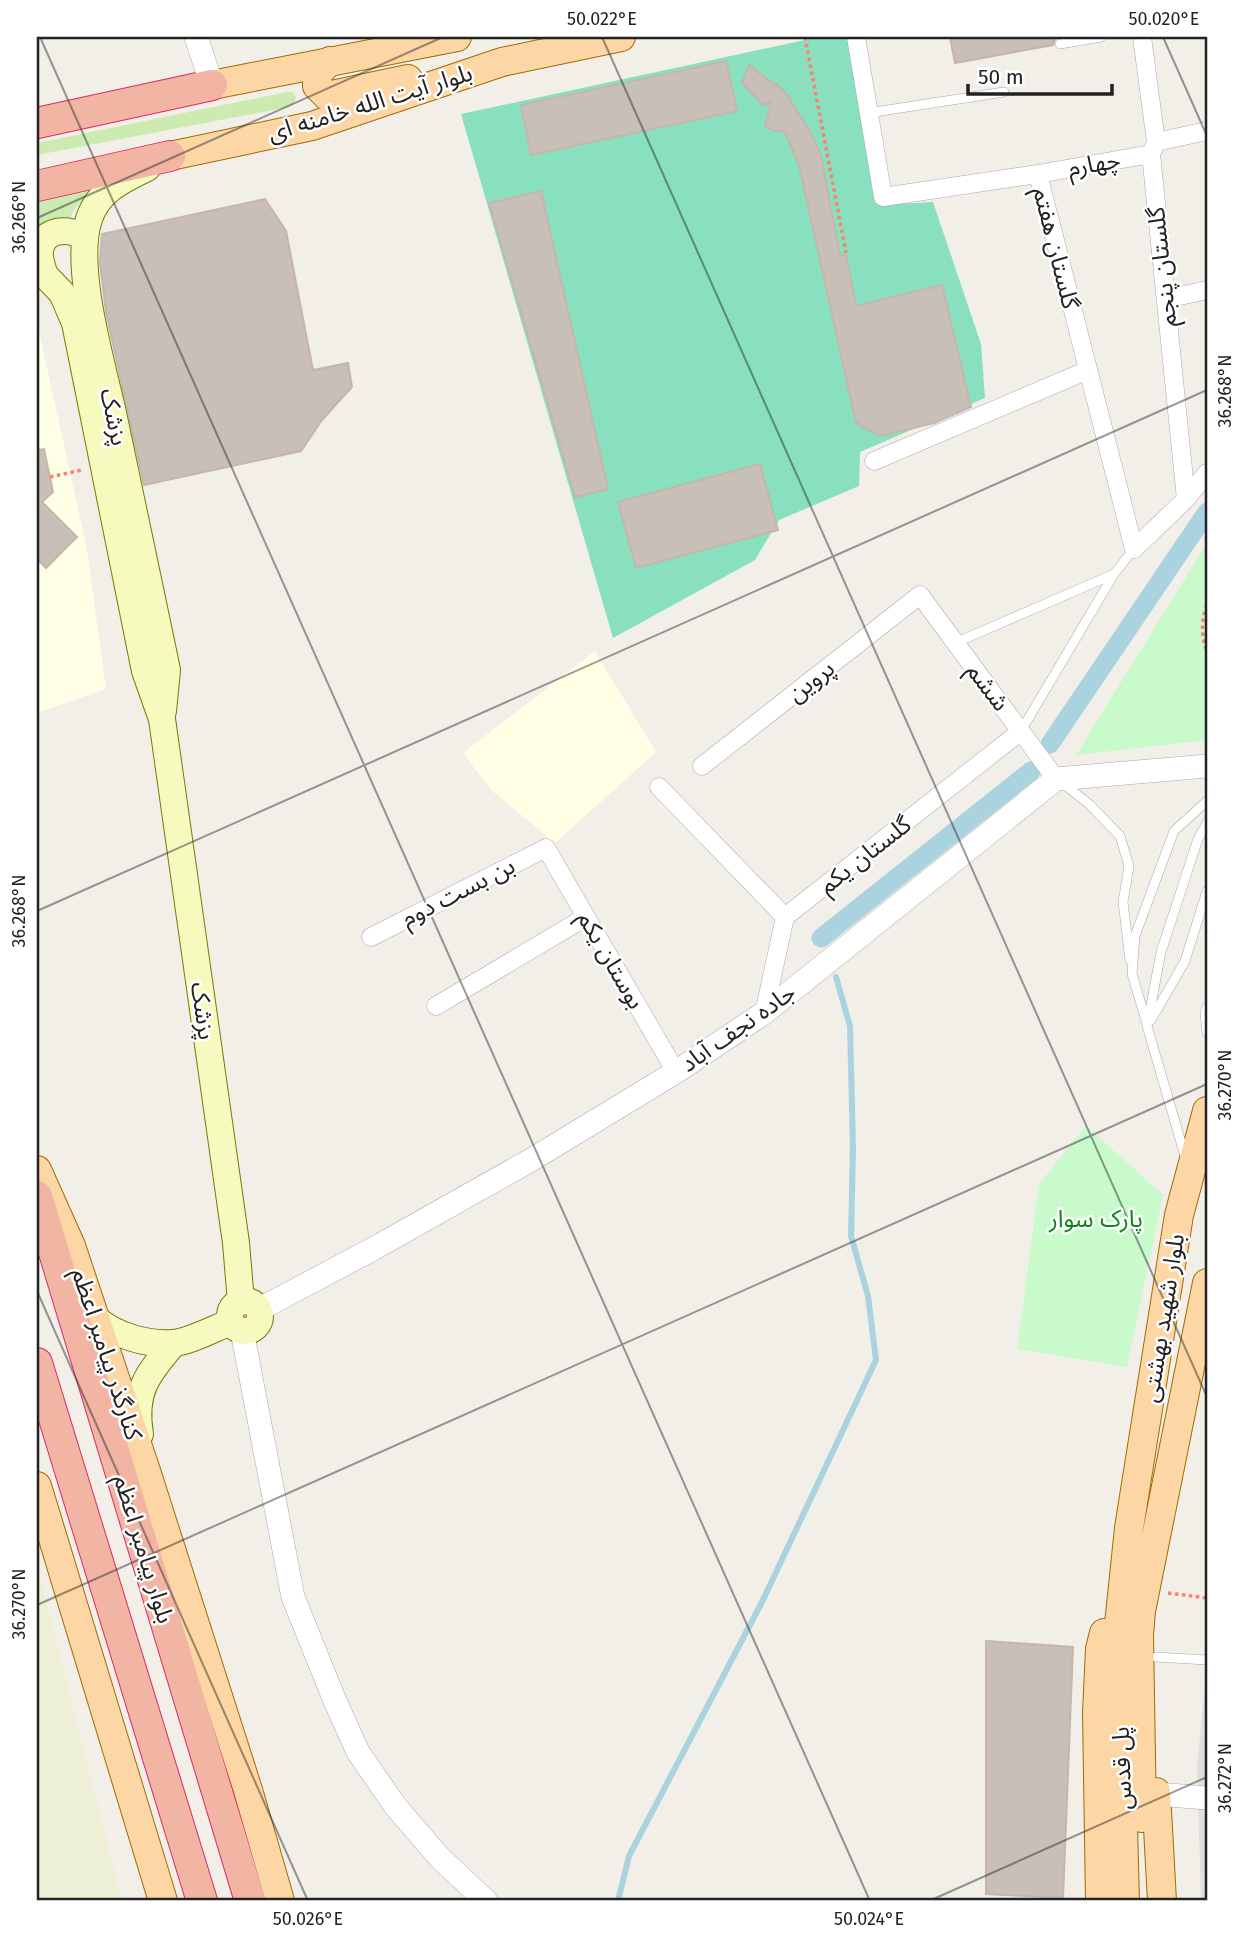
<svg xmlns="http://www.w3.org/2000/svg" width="1244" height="1938" font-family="'Fira Sans','Noto Sans Arabic',sans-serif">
  <rect width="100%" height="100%" fill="#f2efe9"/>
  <!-- residential -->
  <polygon fill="#e0dfdf" points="1207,1663 1207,1901 1201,1901 1197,1766"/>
  <!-- education -->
  <g fill="#ffffe5">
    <polygon points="37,323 87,549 106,689 37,713"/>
    <polygon points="595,651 656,752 555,843 491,790 463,753"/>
  </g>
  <!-- farmland -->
  <polygon fill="#eef0d5" points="37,1563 122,1901 37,1901"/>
  <!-- grass -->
  <g fill="#cdebb0">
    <polygon points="287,92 293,92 296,98 294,104 289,107 37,155 37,143"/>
    <polygon points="103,179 76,207 66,224 37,235 37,194"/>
  </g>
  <!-- park -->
  <g fill="#c8facc">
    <polygon points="1207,543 1207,740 1076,755"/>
    <polygon points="1086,1126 1163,1195 1127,1367 1017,1349 1039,1184"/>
  </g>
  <!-- pitch -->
  <polygon fill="#88e0be" points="819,37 850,37 880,205 933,202 981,344 985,398 860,452 859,486 779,520 755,560 613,638 461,114"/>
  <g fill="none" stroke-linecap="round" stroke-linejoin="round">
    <!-- stream -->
    <g stroke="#aad3df" stroke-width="6">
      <polyline points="821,938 823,944"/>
      <polyline points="618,1901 629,1856 762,1602 876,1360 868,1296 851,1236 853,1148 850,1026 836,977"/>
    </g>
    <!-- canal -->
    <g stroke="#aad3df" stroke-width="19">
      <polyline points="1050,744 1207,512"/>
      <polyline points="821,938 1031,771"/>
    </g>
  </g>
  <!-- building -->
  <g fill="#c7bfb8" stroke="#c4b6ab" stroke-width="2">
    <polygon points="950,37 1055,37 1055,39 1053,45 955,63"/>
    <polygon points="726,61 737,111 531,155 521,105"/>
    <polygon points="749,65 776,86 777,84 791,99 789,99 810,131 821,156 840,256 846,255 856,306 942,285 971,407 934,423 880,436 856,423 799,165 785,132 774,131 765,126 771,103 763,105 742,83"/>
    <polygon points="541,191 608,489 575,497 489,203"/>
    <polygon points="265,199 286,231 313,370 348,363 352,387 322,420 301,451 144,485 106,312 100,262 102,234"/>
    <polygon points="44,449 53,492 42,502 77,537 46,568 37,559 37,450"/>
    <polygon points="760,464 778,530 636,568 618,502"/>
    <polygon points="986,1641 1073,1647 1063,1898 986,1894"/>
  </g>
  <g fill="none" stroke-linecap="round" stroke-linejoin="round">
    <!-- service casing -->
    <g stroke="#a9a9a9" stroke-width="10">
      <g id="service">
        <polyline points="1060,44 1101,37"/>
        <polyline points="868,113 1004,92"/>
        <polyline points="955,643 1114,574"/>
        <polyline points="1021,731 1114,574 1134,549"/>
        <polyline points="1061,782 1089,804 1120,836 1129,866 1123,902 1130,960"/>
        <polyline points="1207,1007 1205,1013 1207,1032"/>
        <polyline points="1151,1020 1185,961 1207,891"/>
        <polyline points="1147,1024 1132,974 1135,936 1174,831 1207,801"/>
        <polyline points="1185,1156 1147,1026 1161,952 1198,839 1207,823"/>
        <polyline points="1156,1657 1207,1660"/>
      </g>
    </g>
    <!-- minor casing -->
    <g stroke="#a9a9a9" stroke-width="19">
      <g id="minor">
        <polyline points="856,37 883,197 1038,174 1134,549 1186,499 1207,473"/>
        <polyline points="1142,37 1156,142 1151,154 1186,499"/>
        <polyline points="1156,142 1207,131"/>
        <polyline points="1038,174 1151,154"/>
        <polyline points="1166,299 1207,290"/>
        <polyline points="874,461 1088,370"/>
        <polyline points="702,766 920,595 1056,779"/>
        <polyline points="659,787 785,917"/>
        <polyline points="371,937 546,848 676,1072"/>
        <polyline points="436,1006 586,917"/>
        <polyline points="764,1013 785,917 1021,731"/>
      </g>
    </g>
    <!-- tertiary casing -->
    <g stroke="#a9a9a9" stroke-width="24">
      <g id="tertiary">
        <polyline points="196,37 212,85"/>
        <polyline points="258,1310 373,1249 531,1160 676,1072 764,1013 1056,779 1207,766"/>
        <polyline points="242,1331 293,1597 335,1701 358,1752 396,1807 440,1858 486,1901"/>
        <polyline points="1156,1794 1207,1798"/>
      </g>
    </g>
    <!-- secondary casing -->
    <g stroke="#707d05" stroke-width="28">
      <g id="secondary">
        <path d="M147,168C122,180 98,191 89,219C73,267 102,363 113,413C131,499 149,584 167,670L163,711"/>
        <polyline points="37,267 62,293 75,323 145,671 162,719 236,1243 241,1302"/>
        <path d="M44,273C42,266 39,257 40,251C42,228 70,227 84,238"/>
        <circle cx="245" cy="1316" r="15"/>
        <path d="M94,1317C113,1335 146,1345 173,1343C189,1342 215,1328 231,1322"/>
        <path d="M140,1434C133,1392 147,1374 174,1343"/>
      </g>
    </g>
    <!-- primary casing -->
    <g stroke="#a06b00" stroke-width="30">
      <g id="primary">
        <polyline points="330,61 317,74 317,86 327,96 408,79"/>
        <polyline points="212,85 457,37"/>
        <polyline points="170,156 312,126 502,62 621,37"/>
        <polyline points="37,1170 71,1246 147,1474 248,1790 280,1901"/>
        <polyline points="37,1486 163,1901"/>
        <polyline points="1156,1792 1162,1901"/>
        <polyline points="1142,1818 1139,1635 1141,1611 1207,1283"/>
        <polyline points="1100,1901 1097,1713 1100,1649 1104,1633"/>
        <polyline points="1125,1901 1118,1634 1129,1528 1179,1215 1207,1111"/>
      </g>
    </g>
    <!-- trunk casing -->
    <g stroke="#dc2a67" stroke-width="32">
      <g id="trunk">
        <polyline points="37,123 212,85"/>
        <polyline points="37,186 170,156"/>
        <polyline points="37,1196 250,1901"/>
        <polyline points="37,1363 202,1901"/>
      </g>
    </g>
    <!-- path -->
    <g stroke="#fa8072" stroke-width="3.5" stroke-dasharray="3.5 3.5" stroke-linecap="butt">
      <polyline points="805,37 846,253"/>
      <polyline points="50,477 82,470"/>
      <path d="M1207,605C1201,621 1201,635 1207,651"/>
      <polyline points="1168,1593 1207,1598"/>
    </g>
    <!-- service -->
    <use href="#service" stroke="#fff" stroke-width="9"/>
    <!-- minor -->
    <use href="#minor" stroke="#fff" stroke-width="18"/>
    <!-- tertiary -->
    <use href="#tertiary" stroke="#fff" stroke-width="23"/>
    <!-- secondary -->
    <use href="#secondary" stroke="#f7fabf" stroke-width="26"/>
    <!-- primary -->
    <use href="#primary" stroke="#fcd6a4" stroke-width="28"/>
    <!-- trunk -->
    <use href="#trunk" stroke="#f2b4a3" stroke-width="30"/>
  </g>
  <!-- ticks -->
  <path fill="none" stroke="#222" stroke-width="2" stroke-opacity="0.45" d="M40,37L870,1901M602,37L1207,1397M1163,37L1207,136M37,218L443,37M37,911L1207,390M37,1291L308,1901M37,1605L1207,1084M929,1901L1207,1777"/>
  <g text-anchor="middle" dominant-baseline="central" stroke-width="5" stroke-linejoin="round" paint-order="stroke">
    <!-- street labels -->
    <g font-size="24" fill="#222" stroke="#fff">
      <text transform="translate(370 103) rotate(-17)">بلوار آیت الله خامنه ای</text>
      <text transform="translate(1094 164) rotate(-10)">چهارم</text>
      <text transform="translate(1056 248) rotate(76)">گلستان هفتم</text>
      <text transform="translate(1162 267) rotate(-96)">گلستان پنجم</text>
      <text transform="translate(114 417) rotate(78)">پزشک</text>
      <text transform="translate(811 681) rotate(-38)">پروین</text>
      <text transform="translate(988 687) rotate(53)">ششم</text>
      <text transform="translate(865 855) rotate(-38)">گلستان یکم</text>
      <text transform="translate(458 892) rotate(-27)">بن بست دوم</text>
      <text transform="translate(611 960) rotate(60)">بوستان یکم</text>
      <text transform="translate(203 1011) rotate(82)">پزشک</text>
      <text transform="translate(738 1028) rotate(-35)">جاده نجف آباد</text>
      <text transform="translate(1163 1318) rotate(-81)">بلوار شهید بهشتی</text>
      <text transform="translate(107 1354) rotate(72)">کنارگذر پیامبر اعظم</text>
      <text transform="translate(144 1549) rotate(73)">بلوار پیامبر اعظم</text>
      <text transform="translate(1122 1768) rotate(-92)">پل قدس</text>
    </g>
    <!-- park labels -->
    <g font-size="24" fill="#0c8416" stroke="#fff">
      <text x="1096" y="1219">پارک سوار</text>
    </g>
  </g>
  <!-- border -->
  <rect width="1244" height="1938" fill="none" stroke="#ffffff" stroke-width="77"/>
  <!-- scale -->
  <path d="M968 84v10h144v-10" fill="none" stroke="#222222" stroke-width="3.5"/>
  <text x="978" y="84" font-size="21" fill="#222222" stroke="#ffffff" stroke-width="5" paint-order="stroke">50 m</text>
  <rect x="38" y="38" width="1168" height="1861" fill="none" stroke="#222" stroke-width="2.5"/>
  <g font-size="18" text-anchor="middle" fill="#222">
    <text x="602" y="25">50.022°E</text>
    <text x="1164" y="25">50.020°E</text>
    <text transform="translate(19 217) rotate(-90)" y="6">36.266°N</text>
    <text transform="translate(1225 391) rotate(-90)" y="6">36.268°N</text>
    <text transform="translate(19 911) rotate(-90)" y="6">36.268°N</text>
    <text transform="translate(1225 1085) rotate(-90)" y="6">36.270°N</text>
    <text transform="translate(19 1604) rotate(-90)" y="6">36.270°N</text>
    <text transform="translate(1225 1778) rotate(-90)" y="6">36.272°N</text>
    <text x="308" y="1925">50.026°E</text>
    <text x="869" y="1925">50.024°E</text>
  </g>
</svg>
